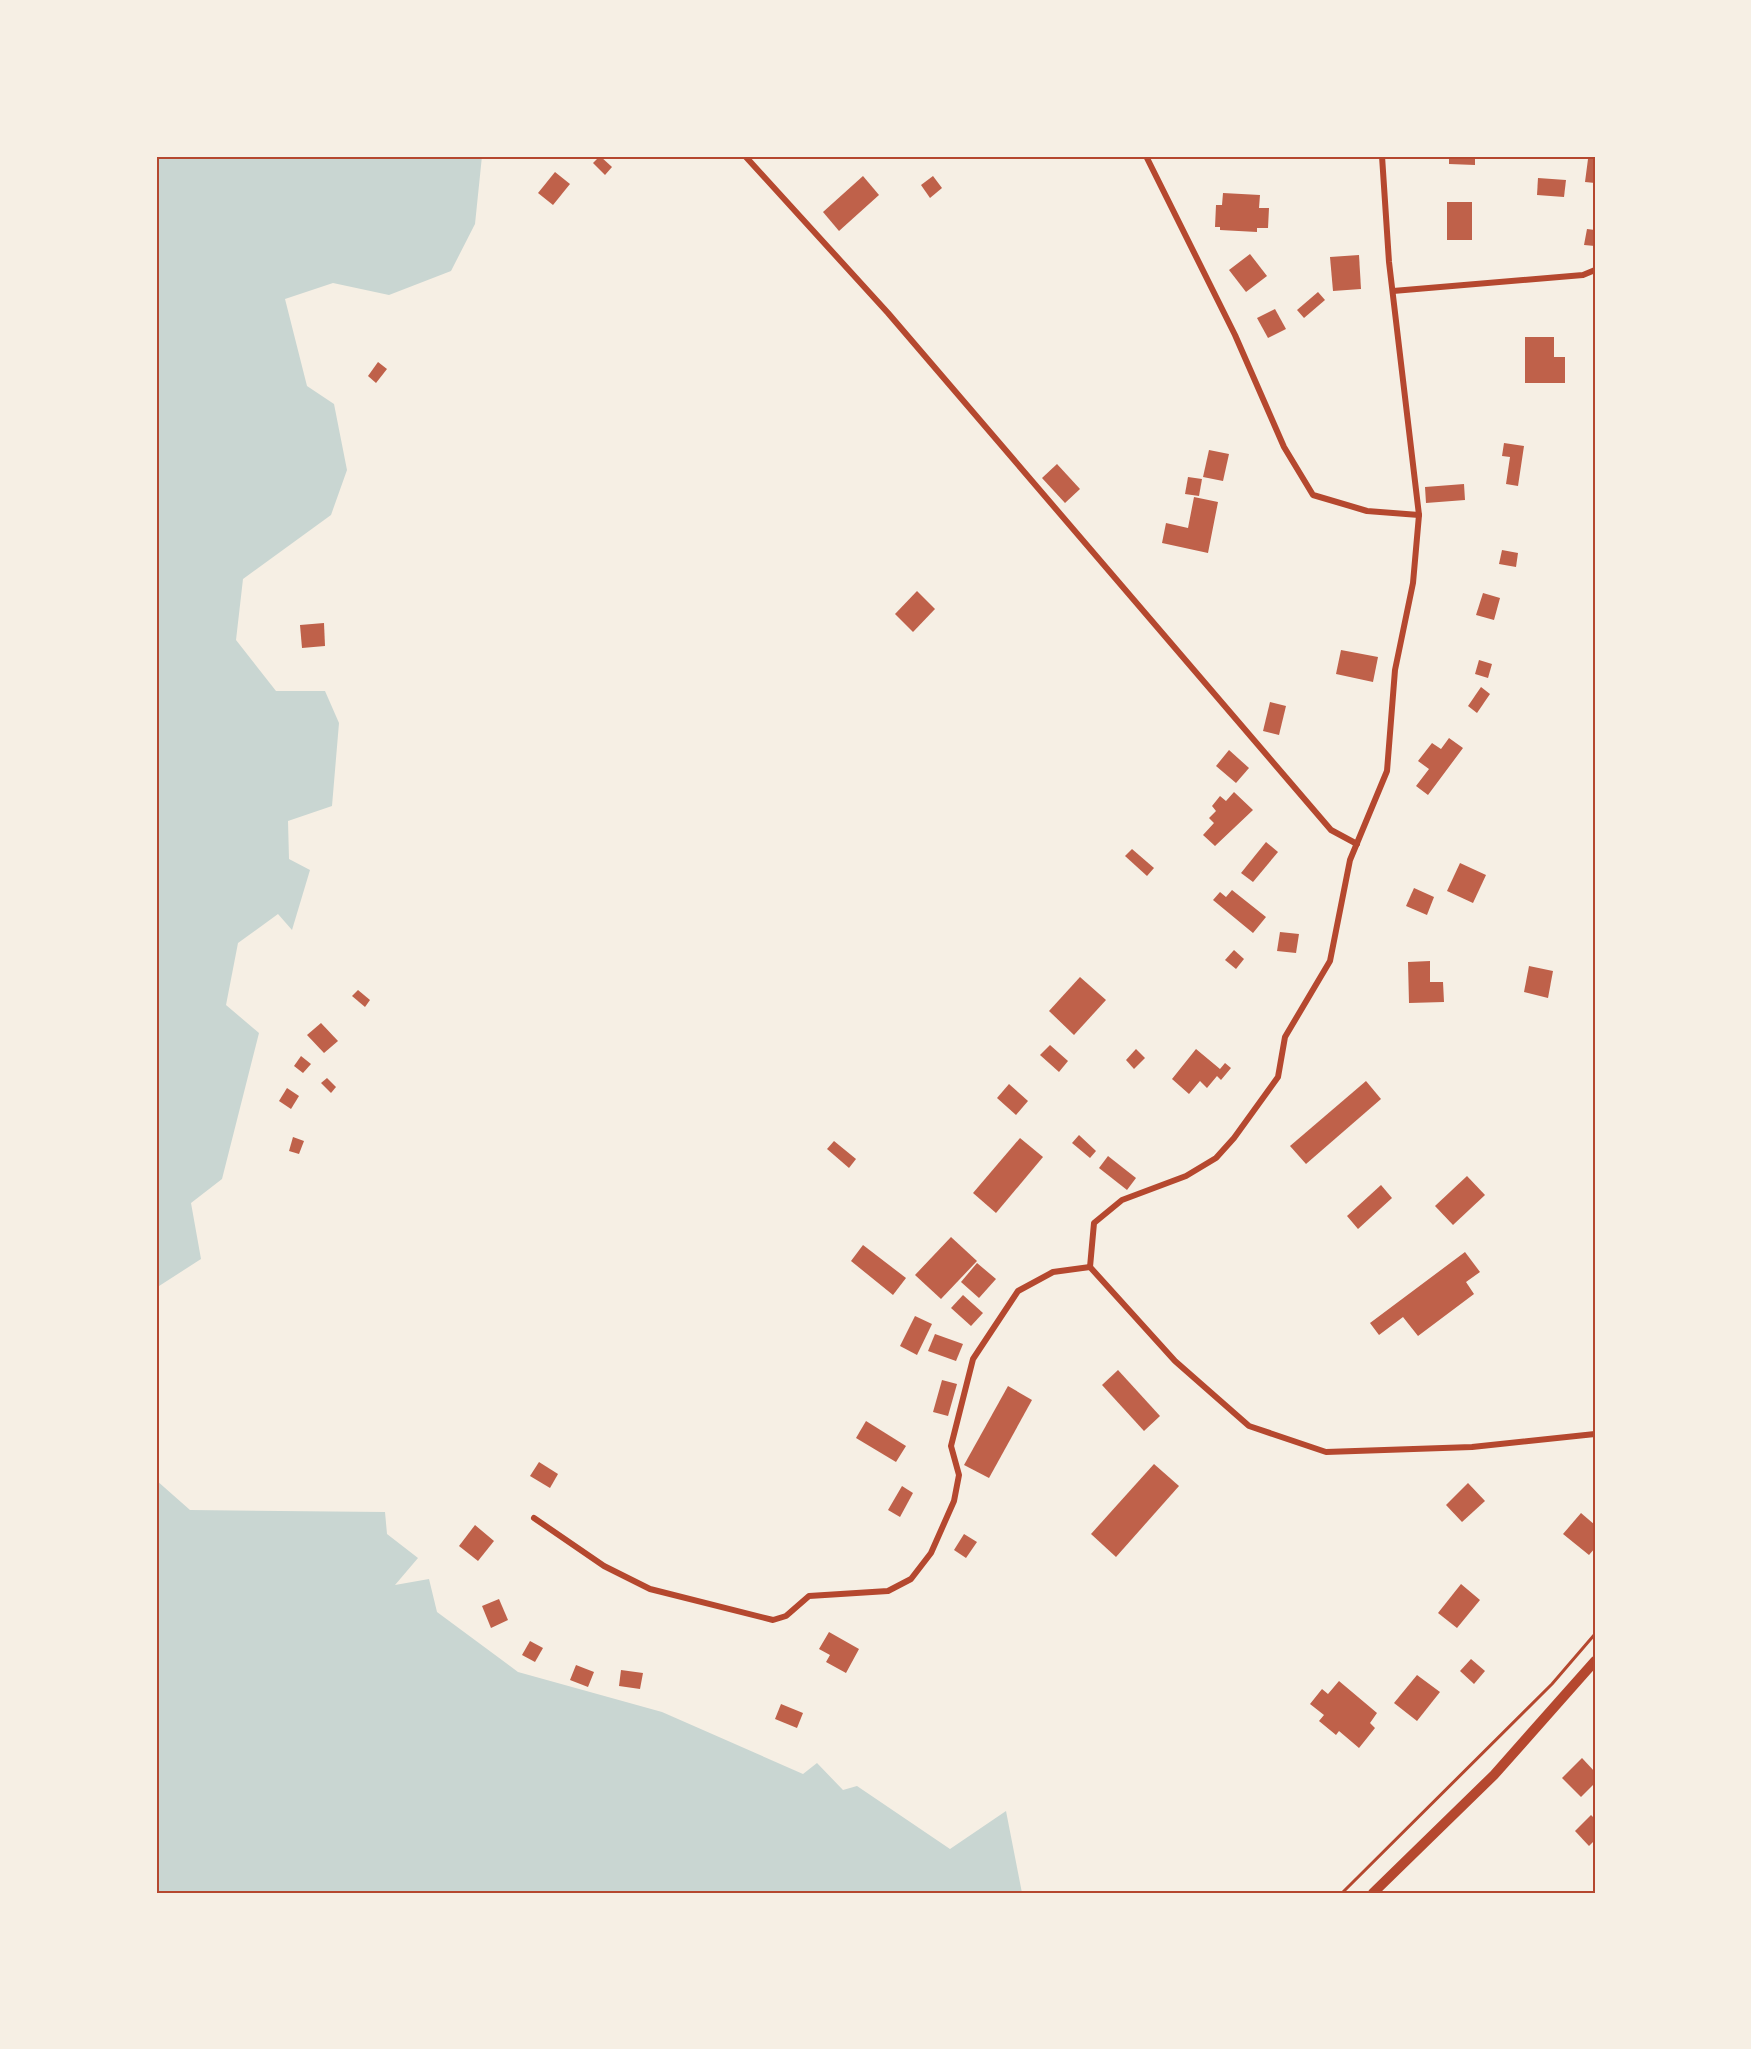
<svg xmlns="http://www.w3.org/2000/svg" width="1751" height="2049" font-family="'Golos Text',sans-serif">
  <rect width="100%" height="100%" fill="#f6efe4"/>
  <!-- water -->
  <g fill="#c9d6d2">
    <polygon points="156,156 482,156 475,224 451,271 389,295 333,283 285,299 307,386 334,404 347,470 331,515 243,579 236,640 276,691 325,691 339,723 332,806 288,821 289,859 310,870 292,930 278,914 238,943 226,1005 259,1033 222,1179 191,1203 201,1259 156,1288"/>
    <polygon points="156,1480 190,1510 385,1512 387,1534 418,1558 395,1585 429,1579 437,1612 518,1672 662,1712 803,1774 817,1763 843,1790 857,1786 950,1849 1006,1811 1022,1893 156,1893"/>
  </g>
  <!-- building -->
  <g fill="#bf614a">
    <polygon points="600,156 612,167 605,175 593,163"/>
    <polygon points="1449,156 1475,156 1475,165 1449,164"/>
    <polygon points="1577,156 1595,156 1595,183 1585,182 1588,159"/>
    <polygon points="555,172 570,184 553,205 538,193"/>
    <polygon points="863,176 879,195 839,231 823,212"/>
    <polygon points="933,176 942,188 930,198 921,185"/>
    <polygon points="1538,178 1566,180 1564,197 1537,195"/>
    <polygon points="1223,193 1260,195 1259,208 1269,208 1268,228 1257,228 1257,232 1220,230 1220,227 1215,227 1216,205 1222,205"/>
    <rect x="1447" y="202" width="25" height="38"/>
    <polygon points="1587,229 1595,230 1595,246 1584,245"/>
    <polygon points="1250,254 1267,276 1246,292 1229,270"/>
    <polygon points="1359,255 1361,289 1333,291 1330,257"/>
    <polygon points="1318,292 1325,300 1304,318 1297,310"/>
    <polygon points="1275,309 1286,329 1268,338 1257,318"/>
    <polygon points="1525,337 1554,337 1554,357 1565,357 1565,383 1525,383"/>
    <polygon points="378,362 387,369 376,383 368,376"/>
    <polygon points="1504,443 1524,446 1518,486 1506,484 1510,457 1502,456"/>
    <polygon points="1209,450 1229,454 1223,481 1203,477"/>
    <polygon points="1057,464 1080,489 1065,503 1042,478"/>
    <polygon points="1188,477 1202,479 1199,496 1185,494"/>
    <polygon points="1464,484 1465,500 1426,503 1425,487"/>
    <polygon points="1194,497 1218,502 1208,553 1162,543 1166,523 1188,528"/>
    <polygon points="1502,550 1518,553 1516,567 1499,564"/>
    <polygon points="917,591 935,609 913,632 895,614"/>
    <polygon points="1483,593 1500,598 1494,620 1476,615"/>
    <polygon points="324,623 325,646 302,648 300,625"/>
    <polygon points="1341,650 1378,657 1373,682 1336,674"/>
    <polygon points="1479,660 1492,664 1488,678 1475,674"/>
    <polygon points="1481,687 1490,694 1477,713 1468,706"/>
    <polygon points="1270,702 1286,706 1279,735 1263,731"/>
    <polygon points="1449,738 1463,748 1428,795 1416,786 1429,769 1418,761 1432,743 1441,749"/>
    <polygon points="1229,750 1249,768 1236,783 1216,766"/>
    <polygon points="1234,792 1253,810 1215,846 1203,835 1214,823 1209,818 1216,811 1212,806 1220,796 1226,801"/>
    <polygon points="1266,842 1278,852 1253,882 1241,873"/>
    <polygon points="1132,849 1154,868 1147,876 1125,856"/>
    <polygon points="1460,863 1486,875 1473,903 1447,891"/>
    <polygon points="1414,888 1434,897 1427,915 1406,906"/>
    <polygon points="1232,890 1266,917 1253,933 1213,900 1220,892 1226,897"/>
    <polygon points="1280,932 1299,934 1296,953 1277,951"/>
    <polygon points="1234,950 1244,959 1236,969 1225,960"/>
    <polygon points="1430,961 1430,982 1443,982 1444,1002 1409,1003 1408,962"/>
    <polygon points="1529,966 1553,971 1548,998 1524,992"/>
    <polygon points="1080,977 1106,1000 1074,1035 1049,1011"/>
    <polygon points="358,990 370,1000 365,1007 352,996"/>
    <polygon points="321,1023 338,1041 324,1053 307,1035"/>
    <polygon points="1050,1045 1068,1061 1059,1072 1040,1055"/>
    <polygon points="1136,1049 1145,1058 1134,1069 1126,1060"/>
    <polygon points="1196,1049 1220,1069 1225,1063 1231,1068 1221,1080 1217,1076 1207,1088 1200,1081 1189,1094 1172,1079"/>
    <polygon points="301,1056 311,1064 303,1073 294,1066"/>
    <polygon points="327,1078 336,1087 331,1093 321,1083"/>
    <polygon points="1366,1081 1381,1099 1306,1164 1290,1146"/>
    <polygon points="1009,1084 1028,1101 1016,1115 997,1098"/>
    <polygon points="287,1088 299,1096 291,1109 279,1101"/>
    <polygon points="1079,1135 1096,1151 1090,1158 1072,1143"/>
    <polygon points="293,1137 304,1141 299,1154 289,1151"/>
    <polygon points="1020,1138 1043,1157 996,1213 973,1193"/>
    <polygon points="834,1141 856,1159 849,1168 827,1149"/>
    <polygon points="1108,1156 1136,1178 1127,1190 1099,1168"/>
    <polygon points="1467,1176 1485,1195 1453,1225 1435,1206"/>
    <polygon points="1381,1185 1392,1198 1358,1229 1347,1216"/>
    <polygon points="951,1237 977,1261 941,1299 915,1275"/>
    <polygon points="863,1245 906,1278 893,1295 851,1261"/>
    <polygon points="1465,1252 1480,1272 1466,1282 1474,1294 1418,1336 1403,1317 1379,1335 1370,1323"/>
    <polygon points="977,1263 996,1279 979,1298 961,1282"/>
    <polygon points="963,1295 983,1313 971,1326 951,1308"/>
    <polygon points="915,1316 932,1324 917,1355 900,1346"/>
    <polygon points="935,1334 963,1344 956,1361 928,1351"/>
    <polygon points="1118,1370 1160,1416 1144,1431 1102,1385"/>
    <polygon points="942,1380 957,1384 948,1416 933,1412"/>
    <polygon points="1008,1386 1032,1400 989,1478 964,1465"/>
    <polygon points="866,1421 906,1446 896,1462 856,1438"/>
    <polygon points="539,1462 558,1474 550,1488 530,1476"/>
    <polygon points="1154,1464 1179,1486 1116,1557 1091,1534"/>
    <polygon points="1468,1483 1485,1501 1462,1522 1446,1505"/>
    <polygon points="902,1486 913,1493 900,1517 888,1510"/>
    <polygon points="1581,1513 1595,1525 1595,1548 1589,1555 1563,1534"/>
    <polygon points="475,1525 494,1541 478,1561 459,1546"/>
    <polygon points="964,1534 977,1542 966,1558 954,1550"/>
    <polygon points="1461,1584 1480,1600 1457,1628 1438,1613"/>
    <polygon points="499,1599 508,1620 491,1628 482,1606"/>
    <polygon points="829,1632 859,1649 846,1673 826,1662 830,1655 819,1649"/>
    <polygon points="530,1641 543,1648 535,1662 522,1655"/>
    <polygon points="1471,1659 1485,1671 1474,1684 1460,1671"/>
    <polygon points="576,1665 594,1672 588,1687 570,1680"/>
    <polygon points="621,1670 643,1673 640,1689 619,1686"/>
    <polygon points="1417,1675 1440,1692 1417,1721 1394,1703"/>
    <polygon points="1339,1681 1377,1713 1370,1723 1375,1728 1359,1748 1339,1731 1336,1735 1319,1721 1324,1715 1310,1704 1322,1689 1328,1694"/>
    <polygon points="781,1704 803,1713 797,1728 775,1719"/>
    <polygon points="1582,1758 1595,1772 1595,1783 1581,1797 1562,1778"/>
    <polygon points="1591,1815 1595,1819 1595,1840 1589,1846 1575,1831"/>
  </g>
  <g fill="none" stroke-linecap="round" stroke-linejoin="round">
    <!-- path -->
    <polyline stroke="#b5482f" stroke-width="3" points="1342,1893 1552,1684 1595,1634"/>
    <!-- minor -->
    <g stroke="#b5482f" stroke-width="6">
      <polyline points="745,156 888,313 1331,830 1357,844"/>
      <polyline points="1146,156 1235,335 1284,447 1313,495 1367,511 1419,515"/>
      <polyline points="1382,156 1389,262 1419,515 1413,583 1395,670 1387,771 1350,860 1330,961 1285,1037 1278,1077 1234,1138 1216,1158 1186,1176 1122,1200 1094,1223 1090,1267 1175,1361 1249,1426 1326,1452 1472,1447 1595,1434"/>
      <polyline points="1393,291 1583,275 1595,270"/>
      <polyline points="534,1518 604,1566 650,1589 773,1620 786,1616 809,1596 888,1591 911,1579 931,1553 954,1501 959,1475 951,1446 973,1359 1018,1291 1053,1272 1090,1267"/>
    </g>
    <!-- tertiary -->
    <polyline stroke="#b5482f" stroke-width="10" points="1373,1893 1494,1775 1595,1661"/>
  </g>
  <!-- border -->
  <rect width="1751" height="2049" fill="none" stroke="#f6efe4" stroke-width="315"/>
  <rect x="158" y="158" width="1436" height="1734" fill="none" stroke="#b5482f" stroke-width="2"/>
</svg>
